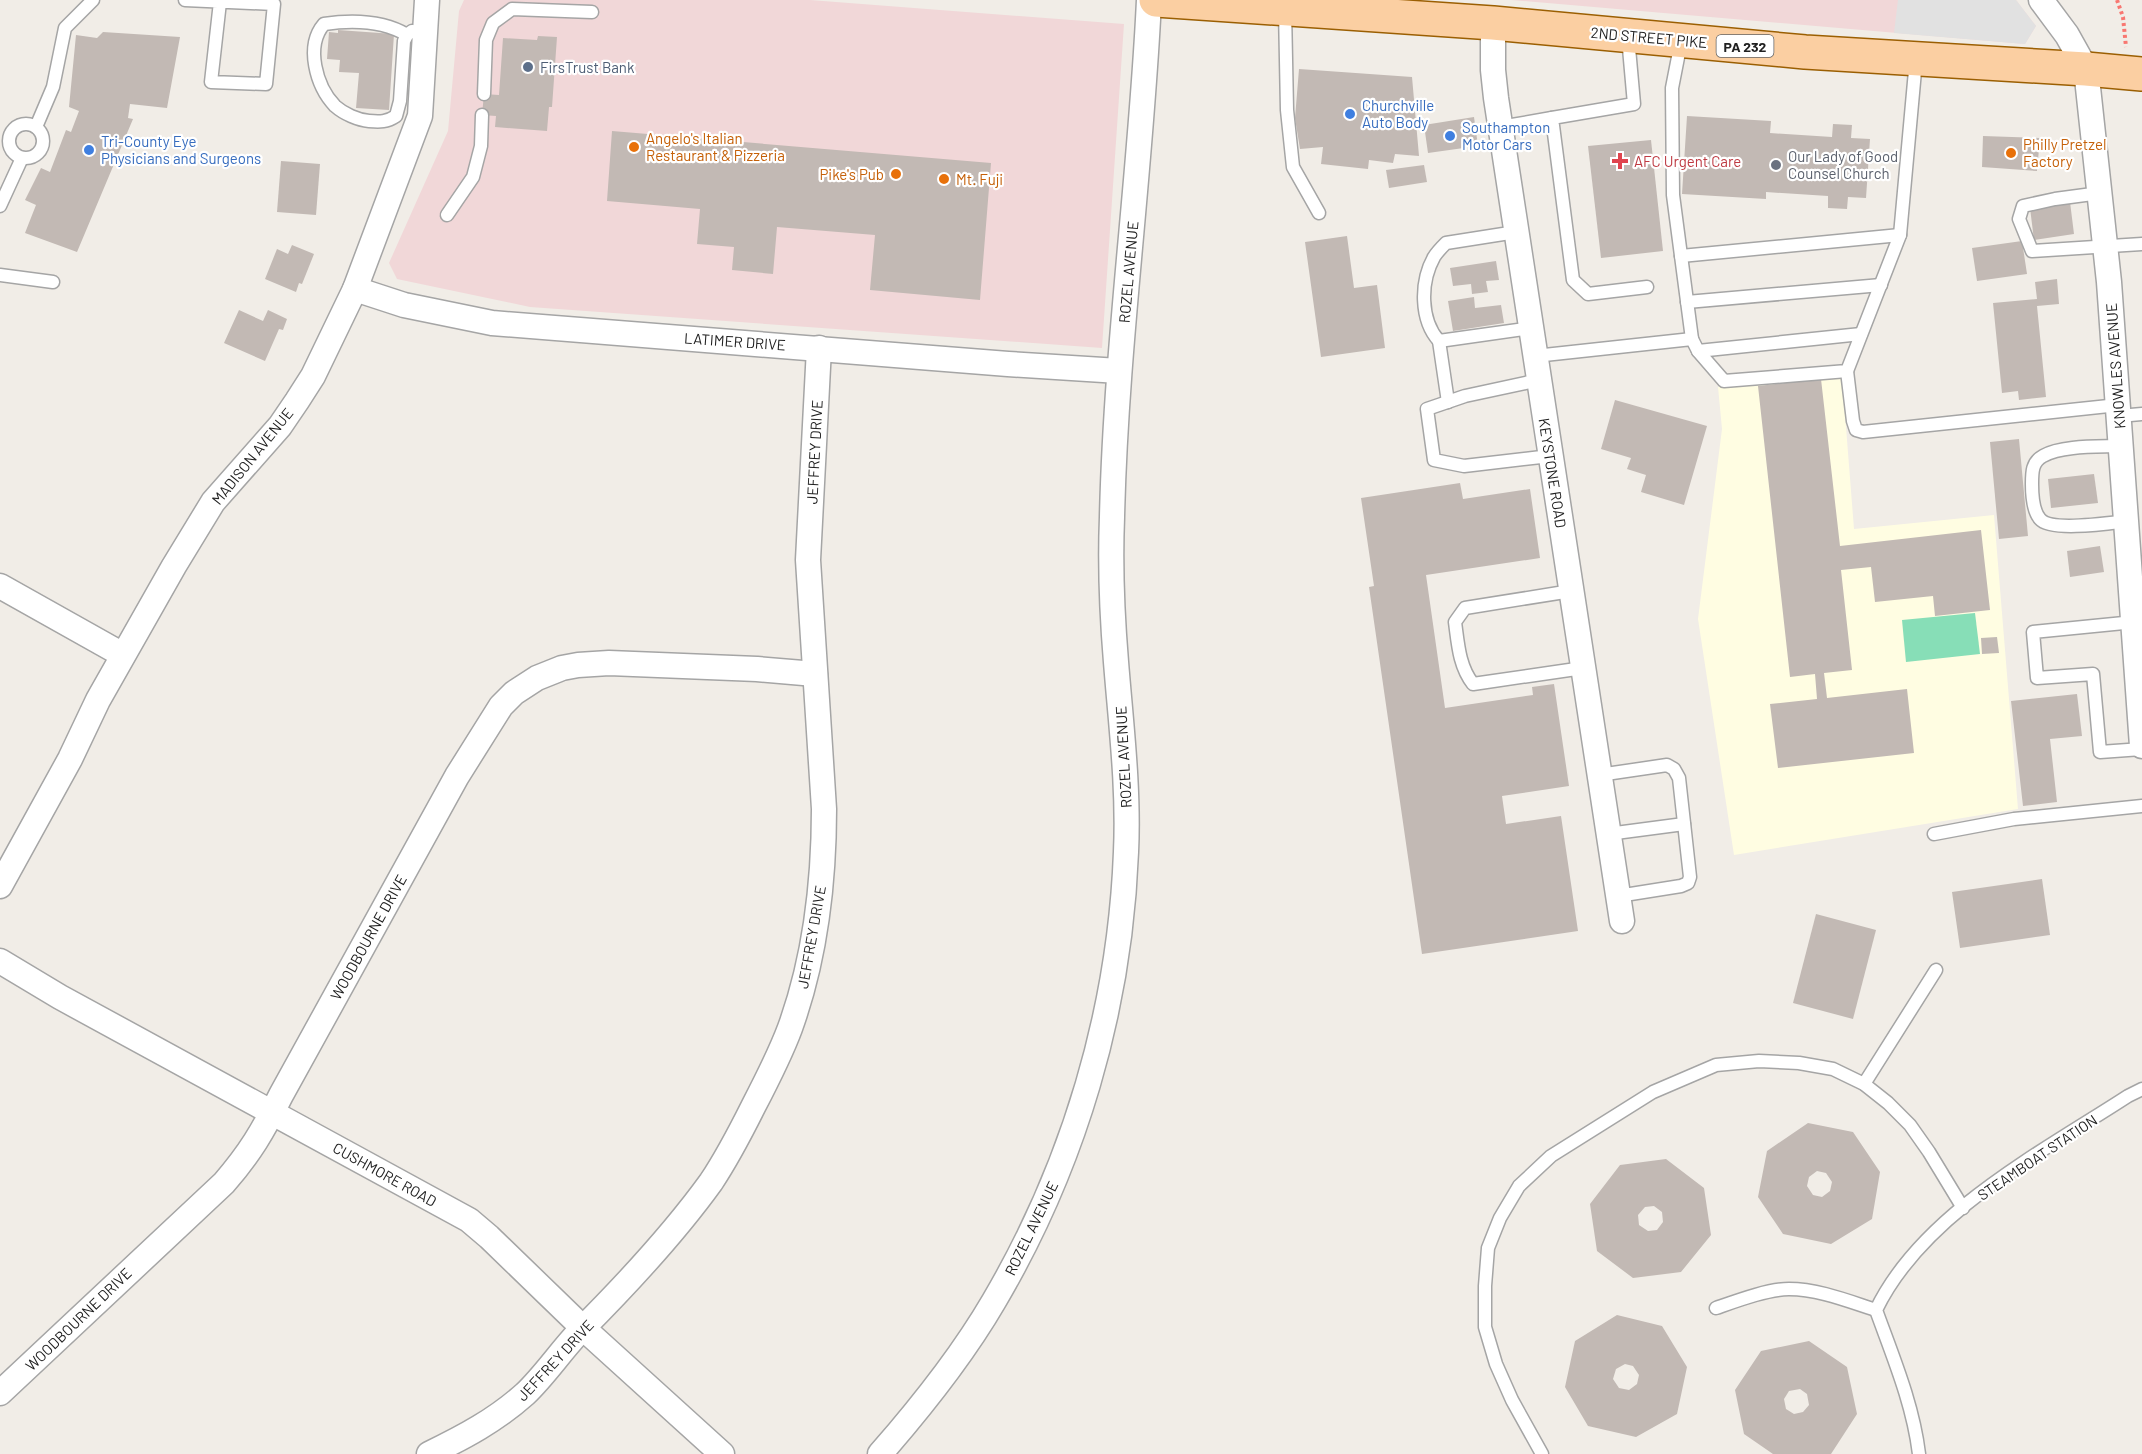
<svg xmlns="http://www.w3.org/2000/svg" width="2142" height="1454" font-family="Barlow,sans-serif">
  <rect width="100%" height="100%" fill="#f1ede7"/>
  <!-- commercial -->
  <g fill="#f1d7d8">
    <polygon points="464,0 810,0 1124,24 1102,348 530,307 397,279 389,263 448,131 459,11"/>
    <polygon points="1511,0 2016,0 2036,26 2025,44"/>
  </g>
  <!-- education -->
  <polygon fill="#fffde2" points="1842,376 1854,529 1994,515 2018,809 1734,855 1698,619 1722,429 1718,387"/>
  <!-- pitch -->
  <polygon fill="#87deb7" points="1975,613 1980,654 1906,662 1902,620"/>
  <!-- parking -->
  <polygon fill="#e1e1e1" points="1898,0 2016,0 2036,26 2025,44 1894,33"/>
  <!-- building -->
  <g fill="#c2b9b4" fill-rule="evenodd">
    <polygon points="338,30 394,34 389,110 356,108 359,73 339,72 340,60 327,59 329,32 338,33"/>
    <polygon points="103,32 180,37 167,108 130,104 128,118 133,119 77,252 25,233 36,205 25,200 41,168 50,172 66,130 71,132 79,111 69,107 76,35 97,38"/>
    <polygon points="538,36 557,37 552,107 549,107 547,131 495,127 496,116 482,115 484,94 499,95 503,38 537,40"/>
    <polygon points="1299,69 1412,77 1419,156 1395,154 1393,163 1369,160 1368,169 1321,164 1323,147 1300,149 1295,118"/>
    <polygon points="1687,116 1771,121 1770,133 1832,137 1833,124 1852,125 1851,138 1870,139 1866,198 1848,197 1847,209 1828,208 1828,196 1766,192 1766,199 1682,194"/>
    <polygon points="1474,117 1478,146 1428,153 1424,125"/>
    <polygon points="612,131 991,163 980,300 870,290 875,235 777,227 773,274 732,270 734,247 697,244 700,209 607,201"/>
    <polygon points="1983,136 2040,138 2037,171 1982,167"/>
    <polygon points="1651,140 1663,251 1601,258 1588,146"/>
    <polygon points="281,161 320,164 316,215 277,212"/>
    <polygon points="1424,165 1427,182 1389,188 1386,170"/>
    <polygon points="2070,202 2074,234 2034,240 2030,208"/>
    <polygon points="1347,236 1354,288 1377,285 1385,348 1321,357 1305,242"/>
    <polygon points="2022,241 2027,274 1977,281 1972,248"/>
    <polygon points="292,245 314,254 302,284 299,283 296,292 265,279 277,249 288,254"/>
    <polygon points="1496,261 1499,280 1486,281 1488,292 1472,294 1471,284 1453,286 1450,268"/>
    <polygon points="2057,279 2059,304 2037,306 2046,397 2019,400 2018,391 2002,393 1993,303 2037,299 2035,282"/>
    <polygon points="1474,297 1475,308 1501,305 1504,323 1453,331 1448,301"/>
    <polygon points="239,310 263,321 268,310 287,319 283,330 279,329 265,361 224,343"/>
    <polygon points="1821,379 1840,546 1981,530 1990,610 1935,616 1933,596 1875,602 1871,567 1841,570 1852,670 1824,673 1827,698 1907,689 1914,753 1778,768 1770,704 1817,699 1815,674 1790,677 1758,386"/>
    <polygon points="1615,400 1707,426 1684,505 1641,492 1646,475 1627,469 1631,458 1601,449"/>
    <polygon points="2019,439 2028,536 1999,539 1990,442"/>
    <polygon points="2094,474 2098,503 2051,508 2048,479"/>
    <polygon points="1460,483 1463,499 1530,489 1540,558 1426,575 1445,708 1533,695 1532,687 1554,684 1569,786 1502,796 1506,824 1561,816 1578,931 1422,954 1369,587 1374,586 1361,498"/>
    <polygon points="2100,546 2104,572 2070,577 2067,551"/>
    <polygon points="1997,637 1999,653 1982,654 1981,638"/>
    <polygon points="2077,694 2082,736 2050,739 2057,802 2023,806 2011,701"/>
    <polygon points="2042,879 2050,935 1960,948 1952,892"/>
    <polygon points="1816,914 1876,930 1853,1019 1793,1003"/>
    <path d="M1808,1123L1853,1132L1880,1172L1872,1219L1831,1244L1783,1234L1758,1197L1767,1151ZM1817,1171L1826,1173L1832,1182L1830,1191L1822,1197L1813,1195L1807,1186L1809,1177Z"/>
    <path d="M1666,1159L1704,1188L1711,1235L1681,1272L1633,1278L1597,1251L1590,1204L1620,1165ZM1654,1206L1662,1212L1663,1222L1657,1230L1648,1231L1639,1225L1638,1215L1645,1207Z"/>
    <path d="M1617,1315L1662,1326L1687,1367L1677,1414L1636,1437L1588,1426L1565,1387L1575,1341ZM1625,1364L1633,1366L1639,1375L1637,1384L1629,1390L1619,1388L1613,1379L1616,1369Z"/>
    <path d="M1809,1341L1847,1367L1857,1414L1831,1454H1773L1744,1434L1735,1390L1761,1351ZM1800,1389L1807,1394L1809,1405L1803,1412L1794,1414L1786,1409L1784,1399L1789,1391Z"/>
  </g>
  <g fill="none" stroke-linecap="round" stroke-linejoin="round">
    <!-- service casing -->
    <g stroke="#a5a5a5" stroke-width="15">
      <g id="service">
        <polyline points="185,0 274,4 266,84 211,82 220,2"/>
        <polyline points="1285,10 1287,110 1293,167 1319,213"/>
        <path d="M407,35C382,20 352,20 324,24C305,46 316,86 335,106C344,114 358,120 369,121C380,122 387,122 396,116L400,101L404,41L407,35L412,31L425,33"/>
        <polyline points="1628,37 1634,104 1552,118 1573,280 1588,294 1647,287"/>
        <polyline points="1681,42 1672,88 1673,195 1692,339"/>
        <polyline points="484,94 486,40 493,23 512,9 592,12"/>
        <circle cx="26" cy="141" r="17"/>
        <polyline points="36,127 53,87 65,28 93,0"/>
        <polyline points="1500,127 1552,118"/>
        <polyline points="2100,193 2055,199 2023,206 2019,219 2032,251 2142,244"/>
        <polyline points="0,206 22,158"/>
        <polyline points="447,215 473,177 481,146 482,115"/>
        <path d="M1516,232L1446,243C1442,247 1437,252 1434,257C1420,282 1420,320 1439,341L1531,328"/>
        <polyline points="1681,256 1900,235"/>
        <polyline points="0,275 53,282"/>
        <polyline points="1687,302 1881,285"/>
        <polyline points="1439,341 1448,402"/>
        <polyline points="1698,351 1861,334"/>
        <polyline points="1535,356 1692,339 1698,351 1724,381 1847,371 1900,235 1916,60"/>
        <polyline points="1847,371 1853,421 1856,430 1863,432 2118,405"/>
        <polyline points="1539,380 1465,396 1427,409 1434,460 1464,466 1550,456"/>
        <polyline points="2119,416 2142,414"/>
        <path d="M2121,446C2100,447 2062,445 2043,456C2032,462 2032,472 2032,484C2032,494 2033,511 2040,519C2051,532 2110,523 2127,521"/>
        <path d="M1571,591L1465,608L1455,622C1458,644 1459,666 1473,684L1583,668"/>
        <polyline points="2134,622 2033,632 2037,678 2093,674 2100,752 2142,749"/>
        <polyline points="1599,775 1667,765 1674,769 1679,778 1690,877 1688,883 1681,886 1618,896"/>
        <polyline points="1608,834 1684,824"/>
        <polyline points="1934,834 2014,819 2142,806"/>
        <polyline points="1864,1084 1936,970"/>
        <path d="M1716,1308C1736,1301 1768,1289 1789,1289C1818,1289 1848,1301 1876,1310"/>
        <polyline points="1542,1454 1512,1400 1496,1364 1485,1327 1485,1286 1488,1248 1500,1218 1519,1186 1551,1156 1653,1092 1716,1065 1759,1061 1799,1063 1833,1069 1864,1084 1888,1103 1910,1125 1929,1152 1963,1208"/>
        <path d="M1919,1454C1913,1404 1893,1357 1876,1310C1922,1214 2042,1152 2128,1096L2142,1089"/>
      </g>
    </g>
    <!-- minor casing -->
    <g stroke="#a5a5a5" stroke-width="27">
      <g id="minor">
        <polyline points="2041,0 2067,35 2086,69 2109,282 2142,746"/>
        <polyline points="1493,23 1493,70 1496,98 1622,921"/>
        <polyline points="355,289 404,305 492,323 1008,364 1119,371"/>
        <polyline points="0,586 123,655"/>
        <polyline points="0,886 70,759 98,700 174,566 213,502 280,426 297,401 313,376 355,289 420,116 427,0"/>
        <polyline points="0,961 60,997 469,1220 489,1237 583,1328 722,1454"/>
        <path d="M0,1393L224,1183C250,1153 263,1131 281,1095L457,776L501,706L514,693L537,678L562,668L578,665L609,663L757,669L815,674"/>
        <path d="M429,1454C464,1437 496,1420 525,1394C545,1375 560,1352 579,1332C626,1285 672,1236 711,1182C727,1158 740,1133 753,1107C766,1082 780,1055 790,1028C815,959 824,883 824,809L808,560L819,348"/>
        <path d="M880,1454C922,1406 962,1356 994,1301C1074,1165 1120,1010 1126,852C1129,789 1121,725 1116,662C1112,614 1110,566 1112,517C1116,344 1141,173 1149,0"/>
      </g>
    </g>
    <!-- primary casing -->
    <g stroke="#9b5f02" stroke-width="36">
      <polyline id="primary" points="1156,0 1493,23 1805,52 2086,69 2142,74"/>
    </g>
    <!-- path -->
    <polyline stroke="#f87771" stroke-width="4" stroke-dasharray="3 3" stroke-linecap="butt" points="2117,0 2123,17 2126,47"/>
    <!-- service -->
    <use href="#service" stroke="#fff" stroke-width="12"/>
    <!-- minor -->
    <use href="#minor" stroke="#fff" stroke-width="24"/>
    <!-- primary -->
    <use href="#primary" stroke="#fbcfa2" stroke-width="33"/>
  </g>
  <!-- markers -->
  <circle fill="#5c6f8a" stroke="#fff" stroke-width="2" cx="528" cy="67" r="6"/>
  <g fill="#3f7fe0" stroke="#fff" stroke-width="2">
    <circle cx="1350" cy="114" r="6"/>
    <circle cx="1450" cy="136" r="6"/>
    <circle cx="89" cy="150" r="6"/>
  </g>
  <g fill="#e8710a" stroke="#fff" stroke-width="2">
    <circle cx="634" cy="147" r="6"/>
    <circle cx="2011" cy="153" r="6"/>
    <circle cx="896" cy="174" r="6"/>
    <circle cx="944" cy="179" r="6"/>
  </g>
  <path fill="#e0444e" stroke="#fff" stroke-width="2" d="M1617 152h6v6h6v6h-6v6h-6v-6h-6v-6h6z"/>
  <circle fill="#6b7280" stroke="#fff" stroke-width="2" cx="1776" cy="165" r="6"/>
  <g text-anchor="middle" dominant-baseline="central" stroke-width="4.5" stroke-linejoin="round" paint-order="stroke">
    <!-- shield labels -->
    <rect fill="#fff" stroke="#646464" stroke-width="1.5" x="1716.5" y="35" width="57" height="22" rx="4.5"/>
    <g font-size="14" font-weight="bold" fill="#212121">
      <text x="1745" y="46">PA 232</text>
    </g>
    <!-- street labels -->
    <g font-size="15" fill="#212121" stroke="#fff">
      <text transform="translate(1649 37) rotate(5)">2ND STREET PIKE</text>
      <text transform="translate(1128 272) rotate(-85)">ROZEL AVENUE</text>
      <text transform="translate(735 341) rotate(4)">LATIMER DRIVE</text>
      <text transform="translate(2115 366) rotate(-94)">KNOWLES AVENUE</text>
      <text transform="translate(814 452) rotate(-87)">JEFFREY DRIVE</text>
      <text transform="translate(252 456) rotate(-51)">MADISON AVENUE</text>
      <text transform="translate(1553 473) rotate(81)">KEYSTONE ROAD</text>
      <text transform="translate(1123 757) rotate(-93)">ROZEL AVENUE</text>
      <text transform="translate(368 937) rotate(-61)">WOODBOURNE DRIVE</text>
      <text transform="translate(811 937) rotate(-80)">JEFFREY DRIVE</text>
      <text transform="translate(2037 1157) rotate(-34)">STEAMBOAT STATION</text>
      <text transform="translate(385 1174) rotate(29)">CUSHMORE ROAD</text>
      <text transform="translate(1031 1228) rotate(-64)">ROZEL AVENUE</text>
      <text transform="translate(78 1319) rotate(-44)">WOODBOURNE DRIVE</text>
      <text transform="translate(555 1360) rotate(-47)">JEFFREY DRIVE</text>
    </g>
    <!-- service labels -->
    <g font-size="15" fill="#4e5e75" stroke="#fff" text-anchor="start">
      <text x="540" y="67">FirsTrust Bank</text>
    </g>
    <!-- shop labels -->
    <g font-size="15" fill="#366cbe" stroke="#fff" text-anchor="start">
      <text x="1362" y="105">Churchville<tspan x="1362" dy="17">Auto Body</tspan></text>
      <text x="1462" y="127">Southampton<tspan x="1462" dy="17">Motor Cars</tspan></text>
      <text x="101" y="141">Tri-County Eye<tspan x="101" dy="17">Physicians and Surgeons</tspan></text>
    </g>
    <!-- food labels -->
    <g font-size="15" fill="#c56008" stroke="#fff" text-anchor="start">
      <text x="646" y="138">Angelo's Italian<tspan x="646" dy="17">Restaurant &amp; Pizzeria</tspan></text>
      <text x="2023" y="144">Philly Pretzel<tspan x="2023" dy="17">Factory</tspan></text>
      <text x="884" y="174" text-anchor="end">Pike's Pub</text>
      <text x="956" y="179">Mt. Fuji</text>
    </g>
    <!-- worship labels -->
    <g font-size="15" fill="#5b616d" stroke="#fff" text-anchor="start">
      <text x="1788" y="156">Our Lady of Good<tspan x="1788" dy="17">Counsel Church</tspan></text>
    </g>
    <!-- health labels -->
    <g font-size="15" fill="#be3a42" stroke="#fff" text-anchor="start">
      <text x="1634" y="161">AFC Urgent Care</text>
    </g>
  </g>
</svg>
